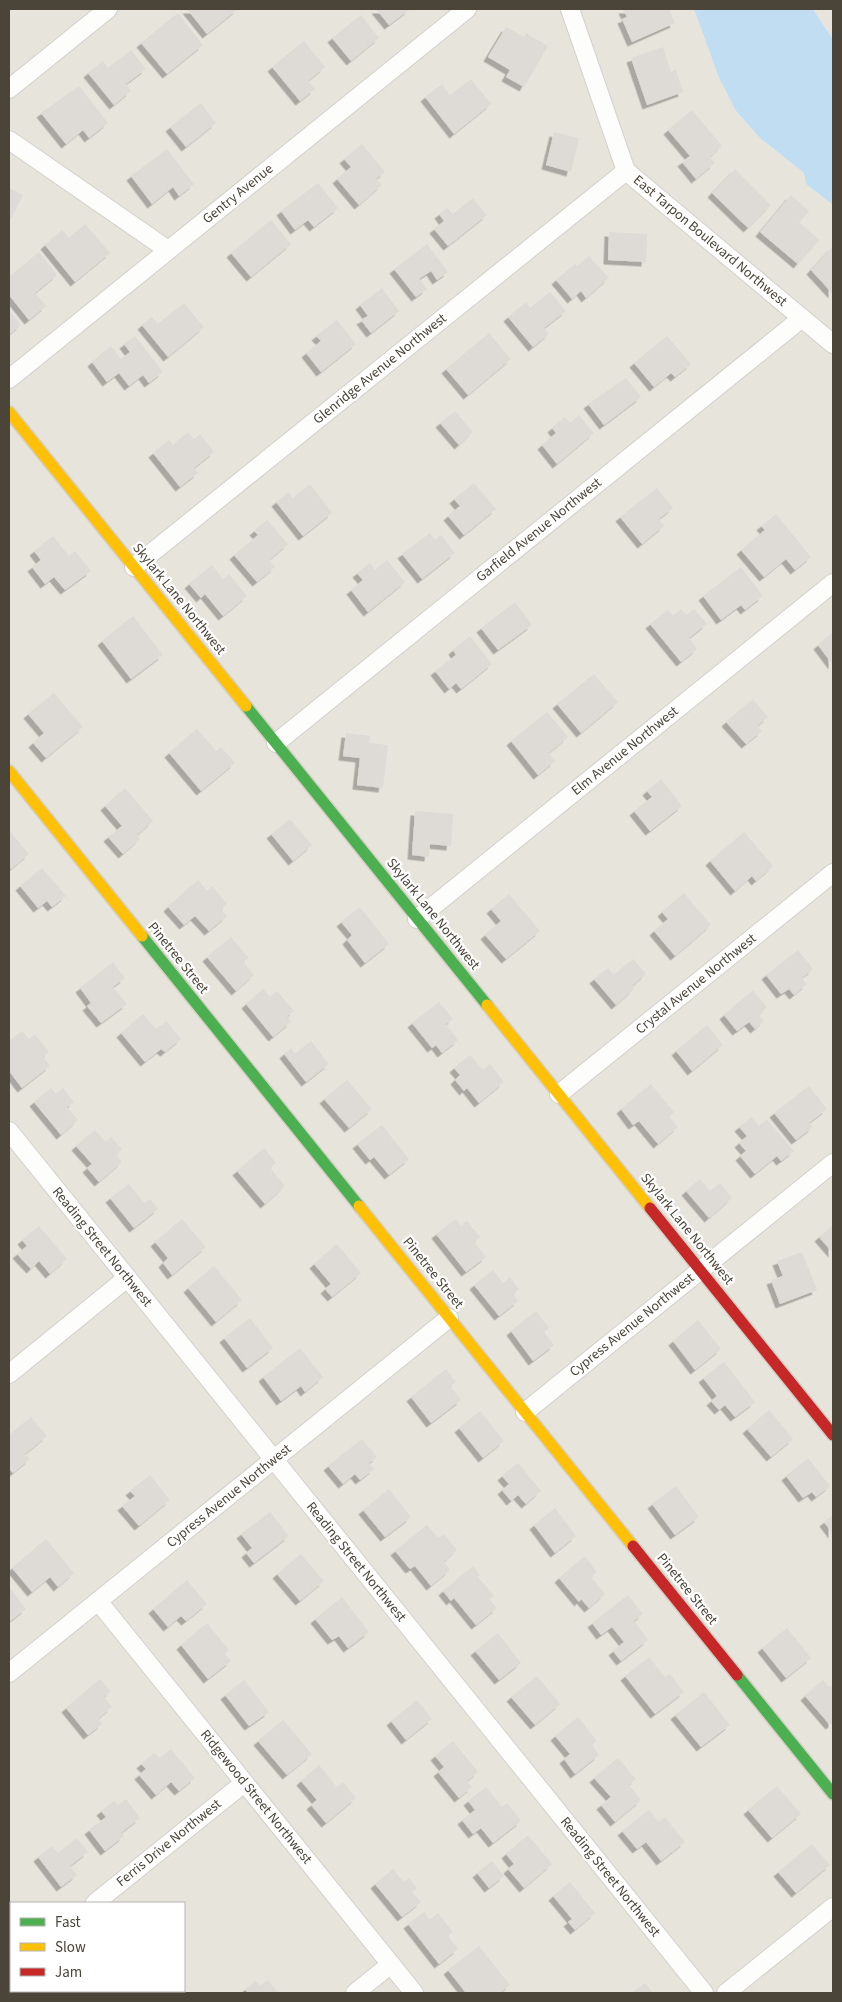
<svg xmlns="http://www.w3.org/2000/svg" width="842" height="2002" font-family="'Source Sans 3',sans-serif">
  <defs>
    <filter id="shadow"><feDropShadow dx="-4.5" dy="4.5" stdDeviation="0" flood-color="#0004"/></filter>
  </defs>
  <rect width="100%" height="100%" fill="#f4f2ee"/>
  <!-- residential -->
  <g fill="#e7e4dc" fill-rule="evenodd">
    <path d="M9,9H694L719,78L736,111L760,138L804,173L806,184L833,205V1993H9ZM11,1903H184V1991H11Z"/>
    <polygon points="813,9 833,9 833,39 827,29"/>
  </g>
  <!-- water -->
  <polygon fill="#c0ddf1" points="694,9 813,9 833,39 833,205 806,184 804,173 760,138 736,111 719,78"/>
  <!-- building -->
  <g fill="#dedbd6" filter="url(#shadow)">
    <polygon points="187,9 238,9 207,34"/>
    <polygon points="376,9 410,9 389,25"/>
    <polygon points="623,9 669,9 675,23 632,42 622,19 627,17"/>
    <polygon points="178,13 203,45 167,74 141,43"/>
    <polygon points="361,15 379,38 351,61 332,38"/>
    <polygon points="506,27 524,37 526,33 548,46 524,87 506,77 510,70 488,57"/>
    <polygon points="304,41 325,67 308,81 315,89 300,101 272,67"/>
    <polygon points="663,47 671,72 676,70 683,92 647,105 631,58"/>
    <polygon points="131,50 146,69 126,84 131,91 114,105 88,73 103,61 108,68"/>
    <polygon points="471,79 491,104 454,134 425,97 442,84 450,95"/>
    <polygon points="79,86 108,123 89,138 83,130 66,144 41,113"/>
    <polygon points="201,103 216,123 186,147 170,127"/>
    <polygon points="692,110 722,146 710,157 715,163 696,179 682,162 690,156 668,130"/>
    <polygon points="554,132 579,138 571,172 546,165"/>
    <polygon points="362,144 385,172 376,179 382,185 359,205 337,179 351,167 344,159"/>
    <polygon points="167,149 194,184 179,196 173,187 152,204 131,176"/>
    <polygon points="735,169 771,205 748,228 712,193"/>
    <polygon points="318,183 338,208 314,227 308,220 295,230 281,211"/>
    <polygon points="9,188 23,195 11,219 9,218"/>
    <polygon points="791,195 809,211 799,222 819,240 798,264 760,232"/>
    <polygon points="473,198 487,215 448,246 434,229 444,221 439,214 447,208 453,214"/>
    <polygon points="271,220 291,244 251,277 231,253"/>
    <polygon points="85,224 110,253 75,282 45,245 62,230 69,238"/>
    <polygon points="609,232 647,234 646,262 608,260"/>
    <polygon points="427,244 448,272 437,280 431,271 419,279 427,289 416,297 394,269"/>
    <polygon points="833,246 833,294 811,270"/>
    <polygon points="39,252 57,275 35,293 46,306 29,320 9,295 9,277"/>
    <polygon points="589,256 609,278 586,298 581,291 572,299 556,280 575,264 577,266"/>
    <polygon points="382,288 399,311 371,333 361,320 368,316 360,305"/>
    <polygon points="550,292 566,311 544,328 549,334 533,347 508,317 526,302 530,308"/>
    <polygon points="184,303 204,327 168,357 142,325 152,317 158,324"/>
    <polygon points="9,310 21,325 9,335"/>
    <polygon points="337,320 356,344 321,372 306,353 321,341 316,336"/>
    <polygon points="489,333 511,359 468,395 446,369"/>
    <polygon points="135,336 163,372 149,383 143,375 129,386 119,373 107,382 92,362 111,346 121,359 130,352 124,344"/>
    <polygon points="667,336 691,364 675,377 671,373 654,387 634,363"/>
    <polygon points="626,378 641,397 604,425 588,404"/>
    <polygon points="455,411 473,432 459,445 440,423"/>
    <polygon points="579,415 594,433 557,464 542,445 556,433 552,428 565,417 570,423"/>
    <polygon points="188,432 194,439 200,434 214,452 194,468 198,473 180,487 153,453 169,440 173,445"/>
    <polygon points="474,483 496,509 464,535 448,516 460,506 454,499"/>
    <polygon points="310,484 332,513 303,536 276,502 289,492 293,498"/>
    <polygon points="657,488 673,508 659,519 664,526 642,544 620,517"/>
    <polygon points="776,514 811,557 795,570 786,559 764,577 741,550 765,530 761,526"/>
    <polygon points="267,520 288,544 269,560 275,567 257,582 234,555 258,535 254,531"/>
    <polygon points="430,533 435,540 441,535 455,553 422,579 402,554"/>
    <polygon points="53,536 69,556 75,551 91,571 65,590 54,577 45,584 32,567 41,560 34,551"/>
    <polygon points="387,560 405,582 368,612 351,590 363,580 357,573 370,563 375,570"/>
    <polygon points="212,565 223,579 229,574 247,596 223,616 205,594 201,598 189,584"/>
    <polygon points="741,567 763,596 745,610 741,605 721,620 703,596"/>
    <polygon points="515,602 532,625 498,650 481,628"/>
    <polygon points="681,609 686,615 694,609 707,624 689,638 697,649 681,662 650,624 668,610 673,616"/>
    <polygon points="133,616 163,655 131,679 102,641"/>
    <polygon points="833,632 833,665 818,645"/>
    <polygon points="470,636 492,664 461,689 456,683 449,689 435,671 456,655 453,650"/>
    <polygon points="594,674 618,702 581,733 557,704"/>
    <polygon points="54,693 83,727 46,758 33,743 44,733 28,714"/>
    <polygon points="753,699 768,717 757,726 762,731 746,744 726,722"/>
    <polygon points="547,712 568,737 549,753 555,761 538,775 511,741"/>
    <polygon points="197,729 216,751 221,747 235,763 201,791 169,753"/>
    <polygon points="346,733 370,736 369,743 388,745 383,788 357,785 360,758 343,756"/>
    <polygon points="661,779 682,806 650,831 634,811 652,797 647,791"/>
    <polygon points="125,788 153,821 137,835 140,839 123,854 108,837 122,826 105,806"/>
    <polygon points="415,811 453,814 451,846 430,844 429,857 412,855"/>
    <polygon points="290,819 312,845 293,861 271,834"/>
    <polygon points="9,830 29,854 11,869 9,866"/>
    <polygon points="744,832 773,866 756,881 752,876 735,891 710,861"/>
    <polygon points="42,868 66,896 52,907 47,901 38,908 20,886"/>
    <polygon points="198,880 207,891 212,886 227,904 221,909 227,916 209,931 195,916 184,925 168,907"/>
    <polygon points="684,893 711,925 675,956 654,931 668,919 662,912"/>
    <polygon points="509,894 540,931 506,959 485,935 501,921 491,909"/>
    <polygon points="360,907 389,944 365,963 347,940 352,935 341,922"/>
    <polygon points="231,937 249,958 243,962 254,975 236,991 207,957"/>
    <polygon points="798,950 813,969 802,978 807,984 794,995 789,989 781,994 766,975"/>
    <polygon points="633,959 646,974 632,986 634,989 616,1005 594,979 608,968 614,975"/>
    <polygon points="113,962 125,978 113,987 127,1004 101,1023 87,1006 91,1003 80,988"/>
    <polygon points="263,989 270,997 277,991 294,1011 287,1016 291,1022 273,1037 246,1004"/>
    <polygon points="753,990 767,1007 759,1015 764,1021 755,1029 749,1022 737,1031 724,1015"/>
    <polygon points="439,1002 453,1019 446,1024 458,1040 442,1053 436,1045 432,1048 412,1023"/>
    <polygon points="143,1014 157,1030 166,1021 181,1039 165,1052 161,1049 145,1062 121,1033"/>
    <polygon points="707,1025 723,1045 692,1071 676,1051"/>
    <polygon points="22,1031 29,1039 35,1034 49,1052 43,1056 50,1066 22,1088 9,1071 9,1041"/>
    <polygon points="311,1041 329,1064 306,1082 284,1054 291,1048 295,1054"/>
    <polygon points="470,1055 483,1070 490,1064 504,1082 479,1103 467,1088 464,1091 455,1080 460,1075 454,1068"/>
    <polygon points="347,1080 372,1109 349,1128 324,1099"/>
    <polygon points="651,1084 674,1112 669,1117 678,1127 658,1144 639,1121 633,1125 621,1109"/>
    <polygon points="809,1086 827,1109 809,1123 813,1127 796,1140 774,1113"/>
    <polygon points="51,1088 56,1094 63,1088 74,1102 67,1107 78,1120 61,1135 34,1102"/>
    <polygon points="752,1117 759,1126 767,1119 794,1151 781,1161 777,1156 755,1174 740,1156 746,1151 739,1143 747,1136 739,1127"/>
    <polygon points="382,1125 409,1159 389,1175 374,1157 370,1160 357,1144"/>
    <polygon points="95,1130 106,1142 111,1137 122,1149 116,1155 122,1162 99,1182 87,1168 92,1164 76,1146"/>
    <polygon points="264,1148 276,1163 270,1168 285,1186 265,1204 237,1171"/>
    <polygon points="700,1179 710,1191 720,1183 732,1198 709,1218 686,1191"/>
    <polygon points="129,1184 144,1203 150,1199 158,1209 134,1228 110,1198"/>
    <polygon points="182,1219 206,1247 172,1275 163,1263 168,1258 155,1242"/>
    <polygon points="456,1219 461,1226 467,1221 480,1237 474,1242 486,1257 466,1272 436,1234"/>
    <polygon points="833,1225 833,1253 819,1237"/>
    <polygon points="39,1226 67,1259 50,1274 39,1261 31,1269 17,1254 27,1246 22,1240"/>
    <polygon points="337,1244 361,1273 332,1297 325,1289 331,1284 314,1264"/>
    <polygon points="802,1252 817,1290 780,1304 771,1280 783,1276 777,1261"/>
    <polygon points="214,1266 242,1300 216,1322 188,1288"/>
    <polygon points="493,1270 503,1283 510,1277 519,1289 513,1294 518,1301 499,1316 474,1285"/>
    <polygon points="536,1311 549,1328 544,1332 554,1345 533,1361 511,1331"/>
    <polygon points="250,1318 273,1348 247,1368 224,1338"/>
    <polygon points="698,1320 721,1349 695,1370 673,1341"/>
    <polygon points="300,1348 323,1377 305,1392 301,1386 281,1401 263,1377"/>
    <polygon points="724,1362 755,1402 735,1417 725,1405 719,1410 711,1401 717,1396 703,1378"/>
    <polygon points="446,1369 456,1382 450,1386 461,1400 431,1423 411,1397"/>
    <polygon points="769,1410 793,1439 771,1457 747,1429"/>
    <polygon points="480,1411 504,1441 483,1458 459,1428"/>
    <polygon points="31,1417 47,1436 25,1454 30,1459 13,1473 9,1469 9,1435"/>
    <polygon points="362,1439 377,1457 369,1463 374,1469 360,1480 355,1474 343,1484 328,1466"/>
    <polygon points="808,1458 830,1486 816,1497 812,1492 803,1498 786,1476"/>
    <polygon points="518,1463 541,1491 526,1504 518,1495 511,1501 502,1490 509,1484 502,1476"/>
    <polygon points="150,1475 170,1500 139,1526 122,1506 135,1496 130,1491"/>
    <polygon points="676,1486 699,1517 675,1535 652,1504"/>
    <polygon points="389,1489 411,1517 385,1537 363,1510"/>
    <polygon points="555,1508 576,1536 555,1553 534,1525"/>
    <polygon points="270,1512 289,1536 254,1563 246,1553 252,1548 241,1534"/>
    <polygon points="833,1515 833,1534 824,1522"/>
    <polygon points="427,1525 438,1538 444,1534 457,1550 444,1562 450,1570 431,1586 415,1566 410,1569 395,1551"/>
    <polygon points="46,1539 74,1573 58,1587 50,1577 32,1592 12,1568"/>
    <polygon points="301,1554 324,1581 300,1601 277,1574"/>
    <polygon points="585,1556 597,1572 591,1577 605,1594 589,1608 581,1599 579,1602 559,1578"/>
    <polygon points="473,1566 480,1575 478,1577 494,1596 489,1599 497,1608 476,1625 454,1598 451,1601 443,1591"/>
    <polygon points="187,1580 207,1604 186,1621 181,1616 168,1627 153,1609"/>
    <polygon points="11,1589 26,1609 9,1622 9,1591"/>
    <polygon points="628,1595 643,1614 634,1621 648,1640 621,1661 613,1651 624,1642 612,1627 601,1635 592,1623"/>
    <polygon points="342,1597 369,1632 348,1648 339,1636 332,1640 315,1619"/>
    <polygon points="207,1623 229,1650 225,1654 231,1661 208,1679 181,1645"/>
    <polygon points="787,1628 811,1658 786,1678 762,1648"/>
    <polygon points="498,1633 521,1663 499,1680 475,1651"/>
    <polygon points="649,1657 665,1677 670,1674 684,1692 655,1714 625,1676"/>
    <polygon points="537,1676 560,1704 535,1725 511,1697"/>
    <polygon points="100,1679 111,1691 104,1697 112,1707 98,1719 102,1724 88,1735 66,1708"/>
    <polygon points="244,1680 269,1712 249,1726 225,1695"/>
    <polygon points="823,1680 830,1687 833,1685 833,1723 830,1725 805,1696"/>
    <polygon points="704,1692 730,1725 701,1747 675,1715"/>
    <polygon points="417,1700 432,1719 406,1740 391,1721"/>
    <polygon points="578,1717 597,1741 592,1745 599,1755 575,1774 564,1759 570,1754 555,1736"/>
    <polygon points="283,1720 312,1754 287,1775 258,1741"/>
    <polygon points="453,1741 478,1772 467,1781 472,1787 459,1798 438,1772 444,1767 435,1756"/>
    <polygon points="171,1749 195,1778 179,1791 171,1782 156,1795 139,1775 146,1769 141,1764 154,1753 159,1758"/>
    <polygon points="618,1758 636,1779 629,1785 641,1800 615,1822 601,1805 611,1797 594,1778"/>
    <polygon points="319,1765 337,1787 343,1782 356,1798 326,1823 311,1805 317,1800 301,1781"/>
    <polygon points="777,1786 801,1814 772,1838 748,1810"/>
    <polygon points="486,1787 502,1807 507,1803 521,1821 493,1843 481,1828 473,1834 462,1820 475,1810 468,1801"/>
    <polygon points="126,1799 140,1818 121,1833 124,1836 105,1851 89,1830 106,1817 101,1811 114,1801 118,1806"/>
    <polygon points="649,1810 659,1822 665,1817 685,1842 661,1861 646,1842 637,1849 622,1831"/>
    <polygon points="528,1835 552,1864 524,1888 508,1869 514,1864 506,1854"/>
    <polygon points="77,1838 88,1852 70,1866 77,1875 61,1887 38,1857 52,1846 58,1853"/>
    <polygon points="812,1844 830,1865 796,1893 778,1872"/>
    <polygon points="492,1861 504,1876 489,1888 477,1873"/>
    <polygon points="393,1869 404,1882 409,1878 417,1888 412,1892 421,1902 402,1917 375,1884"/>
    <polygon points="570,1882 595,1913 575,1930 568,1922 572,1919 553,1896"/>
    <polygon points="424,1912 430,1920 438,1913 453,1932 448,1936 458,1949 439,1964 408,1924"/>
    <polygon points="479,1946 510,1985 500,1993 466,1993 448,1970"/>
    <polygon points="268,1980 278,1993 248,1993 245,1989 256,1981 260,1986"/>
    <polygon points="645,1983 653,1993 632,1993"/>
  </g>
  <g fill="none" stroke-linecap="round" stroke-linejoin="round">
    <!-- street casing -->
    <g stroke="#d2d0cb" stroke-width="20">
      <g id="street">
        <polyline points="570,9 626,171 833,344"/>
        <polyline points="9,89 108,9"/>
        <polyline points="9,140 168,250"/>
        <polyline points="9,379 467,9"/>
        <polyline points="134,567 626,171"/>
        <polyline points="276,743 802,318"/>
        <polyline points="417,919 833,583"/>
        <polyline points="559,1094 833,873"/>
        <polyline points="9,1131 704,1993"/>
        <polyline points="9,1374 127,1278"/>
        <polyline points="525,1412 833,1163"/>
        <polyline points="98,1601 414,1993"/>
        <polyline points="9,1673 449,1318"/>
        <polyline points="95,1903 244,1783"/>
        <polyline points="9,1973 11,1971"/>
        <polyline points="355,1993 391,1964"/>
        <polyline points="726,1993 833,1907"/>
      </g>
    </g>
    <!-- fast casing -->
    <g stroke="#d3cfc5" stroke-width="14">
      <g id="fast">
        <polyline points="246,706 487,1005"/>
        <polyline points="142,936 359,1206"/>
        <polyline points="737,1675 833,1794"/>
      </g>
    </g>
    <!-- slow casing -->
    <g stroke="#d3cfc5" stroke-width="14">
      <g id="slow">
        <polyline points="9,412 246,706"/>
        <polyline points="9,771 142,936"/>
        <polyline points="487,1005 650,1208"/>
        <polyline points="359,1206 633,1546"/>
      </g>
    </g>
    <!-- jam casing -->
    <g stroke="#d3cfc5" stroke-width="14">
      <g id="jam">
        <polyline points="650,1208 833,1435"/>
        <polyline points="633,1546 737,1675"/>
      </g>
    </g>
    <!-- street -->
    <use href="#street" stroke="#fdfdfc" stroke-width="18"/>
    <!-- fast -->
    <use href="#fast" stroke="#4caf50" stroke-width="11"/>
    <!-- slow -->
    <use href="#slow" stroke="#ffc107" stroke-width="11"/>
    <!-- jam -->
    <use href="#jam" stroke="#c62828" stroke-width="11"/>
  </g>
  <g text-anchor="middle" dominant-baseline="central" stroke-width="4.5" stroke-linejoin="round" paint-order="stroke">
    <!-- street labels -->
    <g font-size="14" fill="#4b4439" stroke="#fff">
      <text transform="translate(238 194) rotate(-39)">Gentry Avenue</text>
      <text transform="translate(710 241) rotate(40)">East Tarpon Boulevard Northwest</text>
      <text transform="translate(380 369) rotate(-39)">Glenridge Avenue Northwest</text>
      <text transform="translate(539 530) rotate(-39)">Garfield Avenue Northwest</text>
      <text transform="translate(179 599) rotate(51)">Skylark Lane Northwest</text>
      <text transform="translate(625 751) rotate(-39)">Elm Avenue Northwest</text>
      <text transform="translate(433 914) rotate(51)">Skylark Lane Northwest</text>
      <text transform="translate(178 958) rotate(51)">Pinetree Street</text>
      <text transform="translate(696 984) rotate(-39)">Crystal Avenue Northwest</text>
      <text transform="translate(687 1229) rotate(51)">Skylark Lane Northwest</text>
      <text transform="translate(102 1247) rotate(51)">Reading Street Northwest</text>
      <text transform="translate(433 1273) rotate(51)">Pinetree Street</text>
      <text transform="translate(632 1325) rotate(-39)">Cypress Avenue Northwest</text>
      <text transform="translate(229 1496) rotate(-39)">Cypress Avenue Northwest</text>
      <text transform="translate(356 1562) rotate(51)">Reading Street Northwest</text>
      <text transform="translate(687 1589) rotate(51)">Pinetree Street</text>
      <text transform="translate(256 1797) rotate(51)">Ridgewood Street Northwest</text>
      <text transform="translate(169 1843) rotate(-39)">Ferris Drive Northwest</text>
      <text transform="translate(610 1877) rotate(51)">Reading Street Northwest</text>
    </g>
  </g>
  <!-- border -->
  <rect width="842" height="2002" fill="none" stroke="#4b4439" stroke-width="20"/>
  <!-- legend -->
  <rect x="10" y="1902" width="175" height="90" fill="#ffffff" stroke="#b7b4b0"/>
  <rect x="20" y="1918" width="25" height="8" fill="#4caf50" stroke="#b7b4b0"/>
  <text x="55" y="1927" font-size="15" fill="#4b4439">Fast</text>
  <rect x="20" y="1943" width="25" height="8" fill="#ffc107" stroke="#b7b4b0"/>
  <text x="55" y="1952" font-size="15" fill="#4b4439">Slow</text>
  <rect x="20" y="1968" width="25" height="8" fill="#c62828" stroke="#b7b4b0"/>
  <text x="55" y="1977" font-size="15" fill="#4b4439">Jam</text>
</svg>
